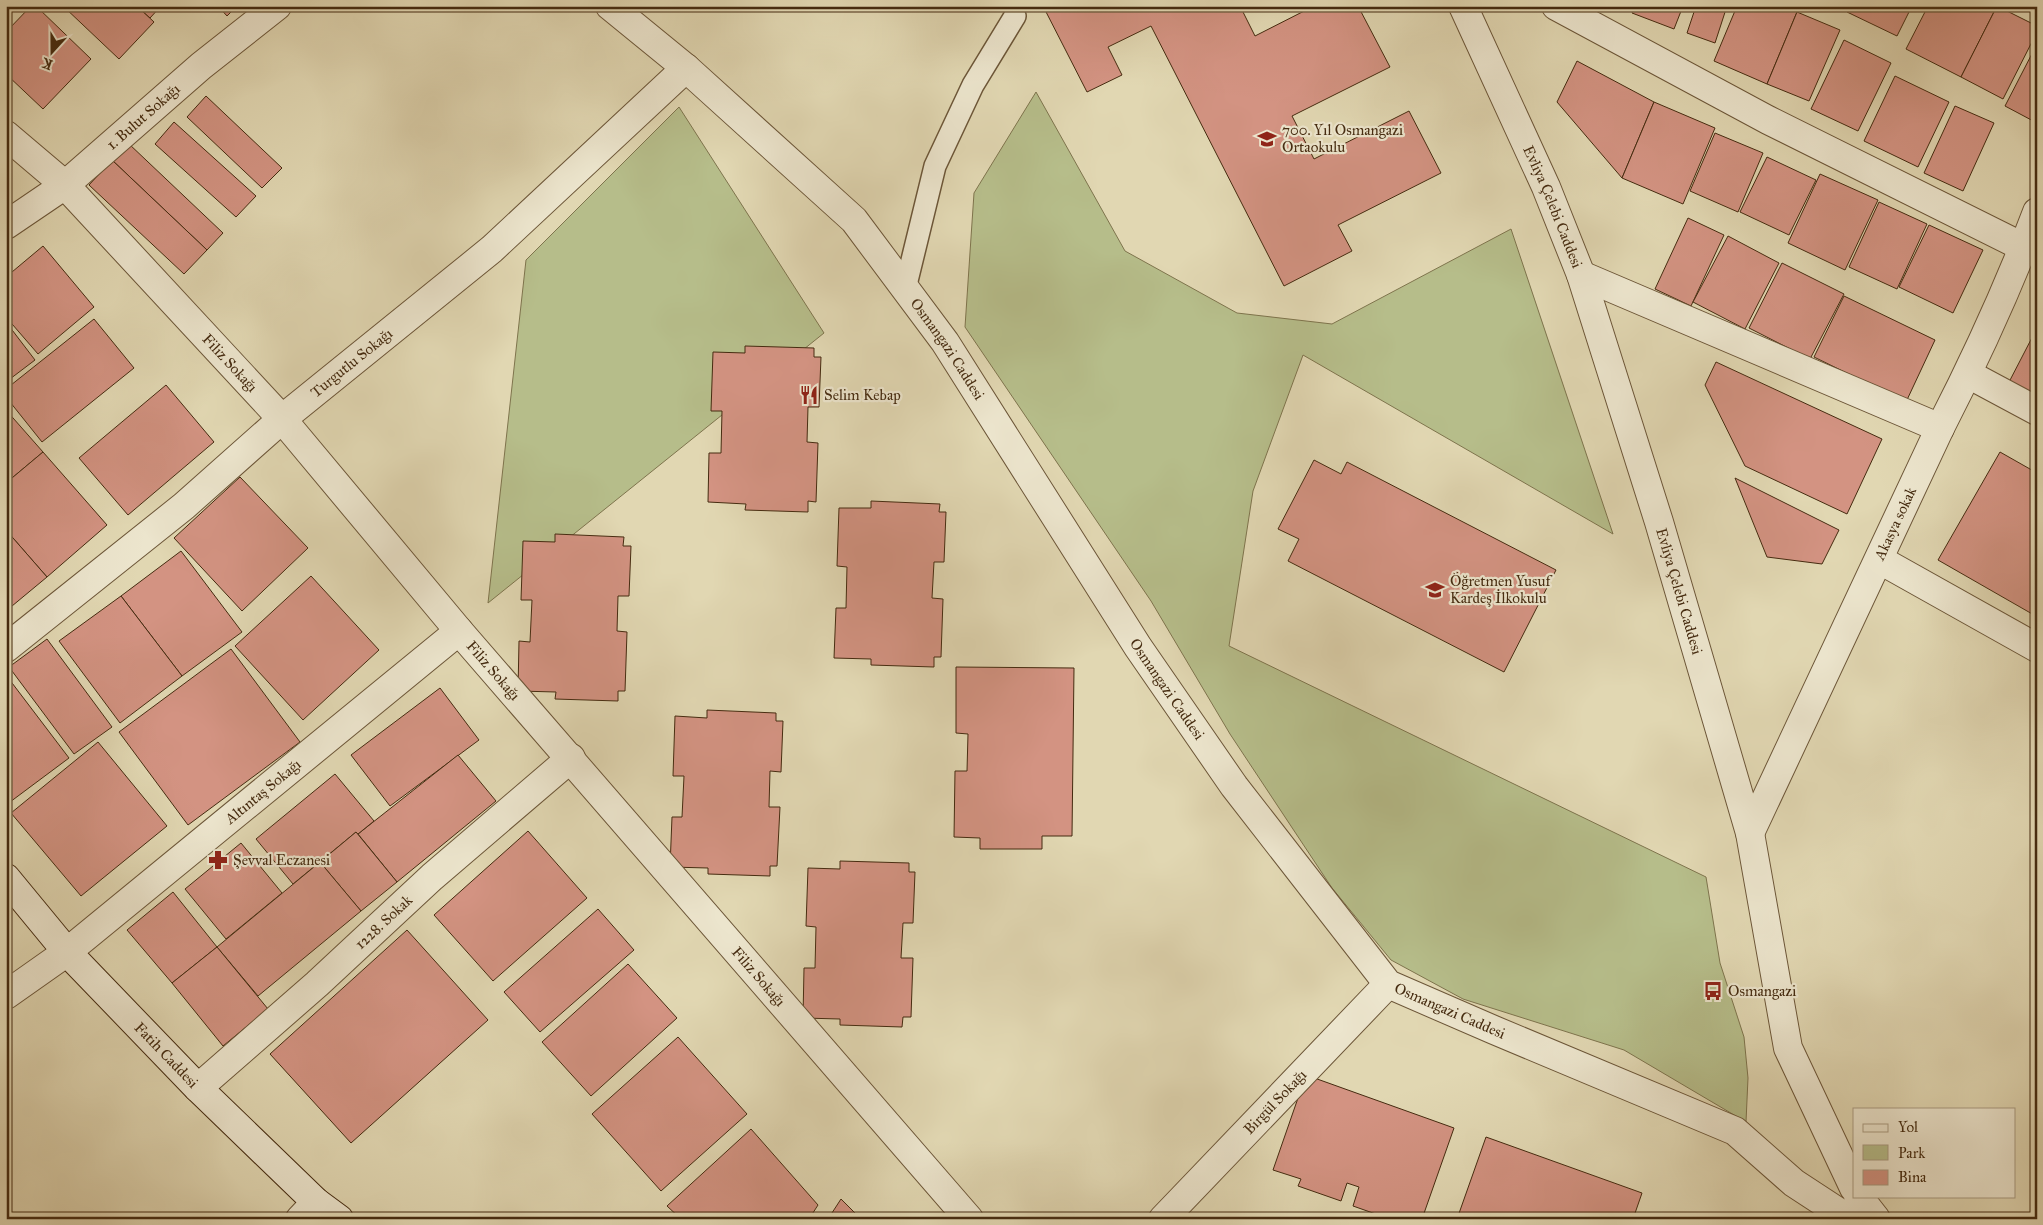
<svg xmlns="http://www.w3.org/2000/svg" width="2043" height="1225" font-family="'IM FELL Great Primer',serif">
  <rect width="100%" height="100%" fill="#e1d7b2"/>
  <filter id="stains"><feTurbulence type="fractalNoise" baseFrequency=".004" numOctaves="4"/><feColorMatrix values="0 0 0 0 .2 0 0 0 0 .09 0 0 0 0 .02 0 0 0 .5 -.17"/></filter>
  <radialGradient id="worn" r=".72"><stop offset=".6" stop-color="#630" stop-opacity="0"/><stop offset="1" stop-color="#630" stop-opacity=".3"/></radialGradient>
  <!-- green -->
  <g fill="#b6bd8a" stroke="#7e744d">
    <polygon points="1036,92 1125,251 1237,313 1332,324 1511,229 1613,534 1303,355 1253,491 1229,646 1706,877 1720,963 1744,1037 1748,1078 1746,1122 1624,1050 1463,999 1391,960 1332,888 1230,734 1151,601 965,327 974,193"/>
    <polygon points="679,107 824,333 488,603 526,260"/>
  </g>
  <!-- building -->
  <g fill="#d39382" stroke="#452b10">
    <polygon points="31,6 36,6 91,59 43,109 6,74 6,32"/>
    <polygon points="63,6 137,6 154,22 119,59"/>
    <polygon points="137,6 161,6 150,18"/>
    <polygon points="218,6 237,6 227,16"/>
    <polygon points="1043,6 1240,6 1255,36 1314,6 1358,6 1390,67 1292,116 1314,159 1409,111 1441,173 1338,225 1352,251 1284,286 1151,26 1108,47 1122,75 1087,92"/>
    <polygon points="1635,6 1683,6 1674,29 1632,13"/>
    <polygon points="1696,6 1727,6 1715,43 1687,33"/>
    <polygon points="1737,6 1785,6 1797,12 1767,84 1714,61"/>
    <polygon points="1850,6 1912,6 1897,36 1847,12"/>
    <polygon points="1928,6 1997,6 1961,77 1906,49"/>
    <polygon points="1997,6 2037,26 2037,32 2003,99 1961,77"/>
    <polygon points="1797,12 1840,30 1809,101 1767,84"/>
    <polygon points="1844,40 1891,63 1858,131 1811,109"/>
    <polygon points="2037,44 2037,123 2005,106"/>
    <polygon points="1577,61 1654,102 1622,178 1557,102"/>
    <polygon points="1895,76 1949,102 1918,167 1864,141"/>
    <polygon points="206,96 282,168 262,188 187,117"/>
    <polygon points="1654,102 1715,128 1683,204 1622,178"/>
    <polygon points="1955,106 1994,123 1963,191 1924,173"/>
    <polygon points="174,122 256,196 236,217 155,144"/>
    <polygon points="1715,133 1763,153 1738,212 1690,191"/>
    <polygon points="128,143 223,233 207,250 112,160"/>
    <polygon points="1767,157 1816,180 1789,235 1740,212"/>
    <polygon points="112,160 207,250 184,274 89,185"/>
    <polygon points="1820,174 1878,200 1845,270 1788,243"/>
    <polygon points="1879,202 1927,224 1897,289 1849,267"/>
    <polygon points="1688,218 1724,235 1691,306 1655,289"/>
    <polygon points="1929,225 1983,250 1953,313 1899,287"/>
    <polygon points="1728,236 1779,263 1745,329 1693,302"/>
    <polygon points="43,246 94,307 38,354 6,317 6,277"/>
    <polygon points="1782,263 1844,294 1810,359 1749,328"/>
    <polygon points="1844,296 1935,340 1906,402 1814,357"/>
    <polygon points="94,319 134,368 42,442 6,397 6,389"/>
    <polygon points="6,322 35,360 6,382"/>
    <polygon points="2037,328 2037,399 2008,384"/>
    <polygon points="745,346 814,348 814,357 821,357 819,407 808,407 807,442 818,443 816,502 808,501 808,512 745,510 746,504 708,502 709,453 721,453 722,411 711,411 713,352 745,353"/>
    <polygon points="1716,362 1882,439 1847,514 1745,466 1705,385"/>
    <polygon points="166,385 214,442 128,515 79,458"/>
    <polygon points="6,410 43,452 6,483"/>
    <polygon points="43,452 107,525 47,577 6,530 6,483"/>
    <polygon points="2000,452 2037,473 2037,611 2034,615 1938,560"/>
    <polygon points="1314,460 1341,474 1347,462 1556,570 1504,672 1288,561 1299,539 1278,529"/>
    <polygon points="240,477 308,548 242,611 174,538"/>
    <polygon points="1735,478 1839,530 1822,564 1767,557"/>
    <polygon points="871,501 940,504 939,512 946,512 944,562 934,562 932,598 943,599 941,657 934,657 934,667 871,665 871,659 834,658 836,608 846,608 847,567 837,566 839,508 871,508"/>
    <polygon points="6,530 47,577 6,611"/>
    <polygon points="555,534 624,537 623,546 631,546 629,596 618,596 617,631 627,632 625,691 618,691 618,701 555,699 556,692 518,691 519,641 530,642 532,600 521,600 523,541 555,542"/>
    <polygon points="181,551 242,632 182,676 121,596"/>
    <polygon points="311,576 379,650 303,720 235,646"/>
    <polygon points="121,596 182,676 120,723 59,641"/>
    <polygon points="47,639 112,727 74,754 9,667"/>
    <polygon points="231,649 300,742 188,825 119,732"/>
    <polygon points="956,667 1074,668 1072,836 1042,836 1042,849 980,849 980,838 954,837 955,771 967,771 968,734 956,733"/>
    <polygon points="6,675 69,758 6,805"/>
    <polygon points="440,688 479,740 390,806 351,755"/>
    <polygon points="707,710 776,713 776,721 783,721 781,772 770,771 769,807 780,807 777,866 770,866 770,876 708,874 708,868 670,867 672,817 682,817 684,776 673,776 675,716 707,718"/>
    <polygon points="98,742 167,826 81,896 11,813"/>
    <polygon points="458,755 496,801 397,882 358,834"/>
    <polygon points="335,774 374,821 358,834 356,832 293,884 256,839"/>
    <polygon points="528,831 587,898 493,981 434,915"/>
    <polygon points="356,832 397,882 361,911 320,862"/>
    <polygon points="241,843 282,893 226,939 185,889"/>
    <polygon points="840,861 909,863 909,872 915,872 913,923 903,923 901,958 913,958 911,1017 903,1017 902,1027 840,1025 840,1019 803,1018 804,968 815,968 816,927 806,926 808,868 840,869"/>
    <polygon points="320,862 361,911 258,996 217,947"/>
    <polygon points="173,892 217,947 172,983 127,930"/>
    <polygon points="598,909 634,950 540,1032 504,992"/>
    <polygon points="407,930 488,1020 351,1143 270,1054"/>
    <polygon points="217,947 268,1009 223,1046 172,983"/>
    <polygon points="628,964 677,1018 591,1096 542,1042"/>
    <polygon points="678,1037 747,1114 661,1191 592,1114"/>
    <polygon points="1306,1075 1454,1128 1422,1219 1409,1219 1397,1214 1395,1219 1390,1219 1353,1206 1359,1187 1347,1183 1341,1201 1298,1186 1301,1179 1273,1170"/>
    <polygon points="751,1129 818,1205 809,1219 681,1219 667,1206"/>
    <polygon points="1486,1137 1642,1193 1633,1219 1457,1219"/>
    <polygon points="841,1199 861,1219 828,1219"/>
  </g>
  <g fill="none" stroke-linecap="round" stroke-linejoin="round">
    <!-- service casing -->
    <g stroke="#6c5638" stroke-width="24">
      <polyline id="service" points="905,289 935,166 973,85 1015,16"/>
    </g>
    <!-- minor casing -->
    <g stroke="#6c5638" stroke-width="30">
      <g id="minor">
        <path id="s1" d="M610,6L686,68L854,220L945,342L1138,647L1234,786L1388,984L1494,1030L1735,1131L1794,1183L1849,1219"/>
        <polyline points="1556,6 1768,120 2023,247"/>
        <path id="s2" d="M6,135L65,185L282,419L459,631L969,1219"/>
        <path id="s3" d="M6,225L65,185L201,66L277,6"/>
        <polyline points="1581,275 1940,428"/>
        <polyline points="1968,374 2037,411"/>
        <polyline points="1880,560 2037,648"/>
        <path id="s4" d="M6,648L184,506L282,419L492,249L686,68"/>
        <path id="s5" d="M1750,833L1940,428C1976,358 2009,286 2037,212"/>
        <path id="s6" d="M6,995L67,952L459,631"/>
        <path id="s7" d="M198,1088L317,984L432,877L571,758"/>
        <polyline points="300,1219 316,1202"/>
        <path id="s8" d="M1163,1219L1388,984"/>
      </g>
    </g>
    <!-- tertiary casing -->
    <g stroke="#6c5638" stroke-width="30">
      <g id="tertiary">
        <path id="s9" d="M1463,6L1546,187L1581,275L1659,522L1750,833L1788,1048L1854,1188"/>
        <polyline points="1858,1196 1876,1219"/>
      </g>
    </g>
    <!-- secondary casing -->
    <g stroke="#452b10" stroke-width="30">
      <g id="secondary">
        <path id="s10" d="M6,878L67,952L198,1088L316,1202L339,1219"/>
      </g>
    </g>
    <!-- service -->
    <use href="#service" stroke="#ece5cd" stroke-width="21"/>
    <!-- minor -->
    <use href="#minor" stroke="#ece5cd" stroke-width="28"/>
    <!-- tertiary -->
    <use href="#tertiary" stroke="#ece5cd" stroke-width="28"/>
    <!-- secondary -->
    <use href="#secondary" stroke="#ece5cd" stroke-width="28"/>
  </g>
  <!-- icons -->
  <defs>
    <g id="school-bare" transform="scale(1.5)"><path d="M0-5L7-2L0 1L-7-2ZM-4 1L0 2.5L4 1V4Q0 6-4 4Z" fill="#8f2418" stroke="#ece5cd" stroke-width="2.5" paint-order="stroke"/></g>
    <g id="restaurant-bare" transform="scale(1.5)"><path d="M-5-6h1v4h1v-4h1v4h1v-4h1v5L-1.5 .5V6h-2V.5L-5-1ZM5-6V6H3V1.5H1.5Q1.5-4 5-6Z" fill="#8f2418" stroke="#ece5cd" stroke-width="2.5" paint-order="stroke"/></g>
    <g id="pharmacy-bare" transform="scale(1.5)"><path d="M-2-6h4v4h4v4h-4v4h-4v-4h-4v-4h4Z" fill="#8f2418" stroke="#ece5cd" stroke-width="2.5" paint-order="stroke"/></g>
    <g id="bus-bare" transform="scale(1.5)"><path d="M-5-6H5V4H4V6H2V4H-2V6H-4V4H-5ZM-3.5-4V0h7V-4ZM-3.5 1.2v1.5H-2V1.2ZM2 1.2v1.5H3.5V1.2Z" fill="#8f2418" stroke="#ece5cd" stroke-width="2.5" paint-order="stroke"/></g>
  </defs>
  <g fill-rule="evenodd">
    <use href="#school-bare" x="1267" y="139"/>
    <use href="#restaurant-bare" x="809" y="395"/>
    <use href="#school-bare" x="1435" y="590"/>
    <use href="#pharmacy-bare" x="218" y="860"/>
    <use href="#bus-bare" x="1713" y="991"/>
  </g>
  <g text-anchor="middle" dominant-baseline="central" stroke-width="4.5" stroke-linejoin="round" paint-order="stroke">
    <!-- street labels -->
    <g font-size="15" fill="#452b10" stroke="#ece5cd">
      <text stroke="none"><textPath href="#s3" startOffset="175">1. Bulut Sokağı</textPath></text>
      <text stroke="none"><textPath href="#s9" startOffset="220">Evliya Çelebi Caddesi</textPath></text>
      <text stroke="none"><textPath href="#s1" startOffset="484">Osmangazi Caddesi</textPath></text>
      <text stroke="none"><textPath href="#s2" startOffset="320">Filiz Sokağı</textPath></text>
      <text stroke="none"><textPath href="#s4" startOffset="448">Turgutlu Sokağı</textPath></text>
      <text stroke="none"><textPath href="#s5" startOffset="342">Akasya sokak</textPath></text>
      <text stroke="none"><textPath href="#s9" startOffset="625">Evliya Çelebi Caddesi</textPath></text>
      <text stroke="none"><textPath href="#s2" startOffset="725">Filiz Sokağı</textPath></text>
      <text stroke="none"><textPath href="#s1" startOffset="889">Osmangazi Caddesi</textPath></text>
      <text stroke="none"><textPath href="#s6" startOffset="328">Altıntaş Sokağı</textPath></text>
      <text stroke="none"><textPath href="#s7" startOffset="249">1228. Sokak</textPath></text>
      <text stroke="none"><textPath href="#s2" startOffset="1130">Filiz Sokağı</textPath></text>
      <text stroke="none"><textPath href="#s1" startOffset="1325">Osmangazi Caddesi</textPath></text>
      <text stroke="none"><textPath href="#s10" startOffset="239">Fatih Caddesi</textPath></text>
      <text stroke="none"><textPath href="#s8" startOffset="162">Birgül Sokağı</textPath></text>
    </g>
    <!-- poi labels -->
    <g font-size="15" fill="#452b10" stroke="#ece5cd" text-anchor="start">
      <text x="1282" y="130">700. Yıl Osmangazi<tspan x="1282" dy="17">Ortaokulu</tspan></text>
      <text x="824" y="395">Selim Kebap</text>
      <text x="1450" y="581">Öğretmen Yusuf<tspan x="1450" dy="17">Kardeş İlkokulu</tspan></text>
      <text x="233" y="860">Şevval Eczanesi</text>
      <text x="1728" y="991">Osmangazi</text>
    </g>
  </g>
  <!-- margin -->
  <rect width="2043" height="1225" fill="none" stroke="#e1d7b2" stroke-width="25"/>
  <rect x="8" y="8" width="2028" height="1210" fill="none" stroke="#452b10" stroke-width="2.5"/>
  <rect x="12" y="12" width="2018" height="1200" fill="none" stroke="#452b10"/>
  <!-- legend -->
  <rect x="1853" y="1108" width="162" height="90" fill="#ece5cd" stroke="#a99b81"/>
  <rect x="1863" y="1124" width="25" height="8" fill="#ece5cd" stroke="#a99b81"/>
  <text x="1898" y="1132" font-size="15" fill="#452b10">Yol</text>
  <rect x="1863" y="1145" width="25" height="15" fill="#b6bd8a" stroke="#a99b81"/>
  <text x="1898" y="1158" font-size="15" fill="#452b10">Park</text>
  <rect x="1863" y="1170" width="25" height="15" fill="#d39382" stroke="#a99b81"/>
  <text x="1898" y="1182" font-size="15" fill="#452b10">Bina</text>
  <!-- north arrow -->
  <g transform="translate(52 52) rotate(201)" stroke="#ece5cd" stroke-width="4" paint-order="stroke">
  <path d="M0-4L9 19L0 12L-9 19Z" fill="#452b10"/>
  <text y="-8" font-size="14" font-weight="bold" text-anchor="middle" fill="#452b10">K</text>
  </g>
  <rect width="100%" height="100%" filter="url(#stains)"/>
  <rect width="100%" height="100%" fill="url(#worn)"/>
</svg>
